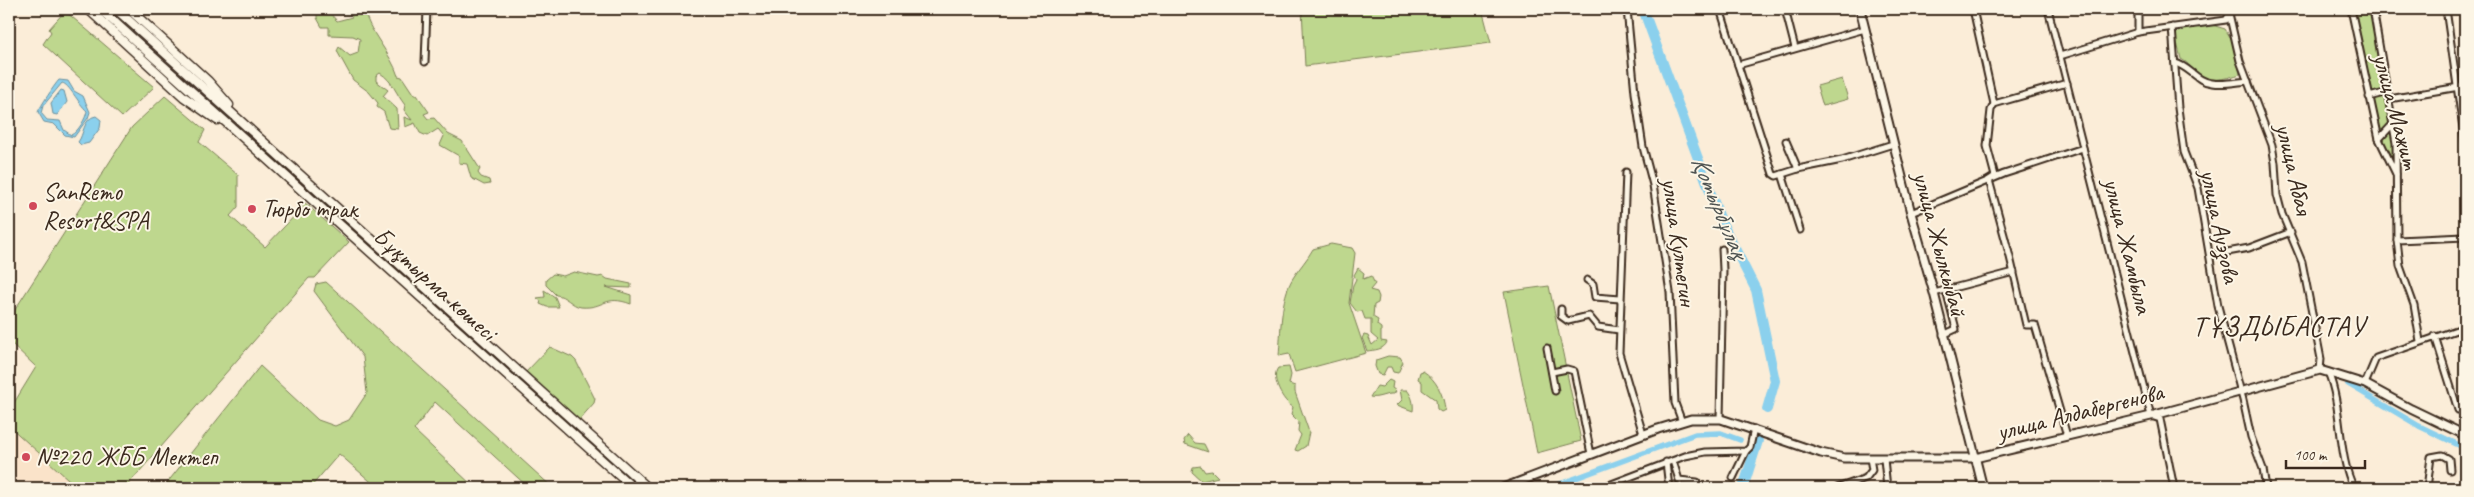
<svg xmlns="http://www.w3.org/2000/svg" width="2474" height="497" font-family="Caveat,sans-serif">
  <rect width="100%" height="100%" fill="#fbedd8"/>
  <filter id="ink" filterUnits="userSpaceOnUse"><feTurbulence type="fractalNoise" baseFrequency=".02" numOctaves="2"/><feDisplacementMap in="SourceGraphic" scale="10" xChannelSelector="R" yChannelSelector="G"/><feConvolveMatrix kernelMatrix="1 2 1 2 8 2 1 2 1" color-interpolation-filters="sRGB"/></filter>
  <g filter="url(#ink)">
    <!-- built -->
    <polygon fill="#fae3c9" points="9,426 78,488 9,488"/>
    <!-- green -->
    <g fill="#bed78e" stroke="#7c8056">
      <path d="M349,9H364C368,31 391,53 398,76L402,77L414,95H417L429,112L424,114L428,119L434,118L448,134L462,141L480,169L478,173L481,177L489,180L490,184L484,185L471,178L467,164L459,163V156L440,145L444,136L438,129L427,136L420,133L415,123L405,127L404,117L412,120L404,110L405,105C396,94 393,81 380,73L376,76V81L388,90L383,96L397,109L398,129L389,128L384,112L377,107L378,103L369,92L353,80L337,51L339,47L350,56L358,53L360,39L353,36L329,35V27H322L317,18V12H329L337,21L352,17Z"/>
      <polygon points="1302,9 1482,9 1491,43 1305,66"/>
      <polygon points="2350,9 2373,9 2396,143 2390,163 2382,148"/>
      <polygon points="65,11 154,87 122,117 43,44 51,32 49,29"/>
      <path d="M2212,25L2225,29L2232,40L2240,74C2228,78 2211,83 2199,75C2192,70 2189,63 2181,59L2175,34L2187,28Z"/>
      <polygon points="1842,79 1848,99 1823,106 1817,86"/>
      <polygon points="165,96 205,130 199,142 238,175 238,207 230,216 265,247 302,208 304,202 349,242 315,278 309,278 125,488 78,488 9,426 9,411 36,367 9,341 9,319 132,127"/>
      <polygon points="259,143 328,205 328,208 257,146"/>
      <polygon points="336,213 388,259 388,262 336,217"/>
      <path d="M1331,244L1352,248L1355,253L1349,303L1366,353L1295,372L1289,354L1279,356C1281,332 1280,299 1293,278C1299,268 1307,260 1313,249Z"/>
      <polygon points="394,265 397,266 642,488 637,488 395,270"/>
      <path d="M1358,268L1364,273L1363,279L1371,276L1375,284L1370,290L1377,292L1379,297L1378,303L1374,305L1373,317L1378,320L1377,325L1381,328V341L1387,342C1384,350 1374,350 1367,351L1362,338L1364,335L1368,336L1372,345L1378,340L1371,334V319H1365L1362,311L1357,312L1350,303L1353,285L1356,279L1354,275Z"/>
      <path d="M574,272L598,277L603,276L607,279L631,284V288L606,287L631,295V304C604,294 605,309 581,307C572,306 565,295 556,295L546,285V280L553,274L563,276Z"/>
      <polygon points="326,282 553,488 529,488 435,402 414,430 475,488 378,488 339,454 310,488 163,488 260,366 318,420 335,426 349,420 367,393 363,357 314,291 316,284"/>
      <polygon points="1549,286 1581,441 1537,453 1504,292"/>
      <polygon points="544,290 555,297 559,307 547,307 540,304 541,301 537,298 545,297"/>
      <polygon points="550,347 572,357 576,361 595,399 594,403 579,420 525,373"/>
      <polygon points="1388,356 1400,357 1403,362 1398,373 1393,372 1391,367 1387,367 1383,375 1378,374 1375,366 1376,360"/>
      <path d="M1289,367L1291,375L1289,384L1295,386V392L1309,432L1306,446L1298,451L1295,450L1301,435L1298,431L1299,422L1291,414L1293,407C1283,402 1270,378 1278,368Z"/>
      <path d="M1423,371C1436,379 1444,395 1445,410L1441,412L1437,409L1436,400L1422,390V382L1418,379L1420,372Z"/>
      <path d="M1389,380L1393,382L1392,388L1396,391L1394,394C1386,393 1378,399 1370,397L1377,386L1382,387Z"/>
      <path d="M1400,390H1407C1412,396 1414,403 1413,411L1397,405L1402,400Z"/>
      <polygon points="1188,435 1195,443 1204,444 1208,452 1185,444 1184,440"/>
      <polygon points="1201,466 1205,472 1212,471 1218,477 1202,481 1192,472 1193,467"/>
    </g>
    <!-- water -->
    <g fill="#8bd0ed" stroke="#6b8e9a" fill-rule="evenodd">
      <path d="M59,80L68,81L74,91L83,96L90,112L88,118L74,137L65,135L54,124L44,122L38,112C40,107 55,84 59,80ZM62,83C69,84 78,103 87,111C86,118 78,132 71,135L64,130L60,121L47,120L41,113L43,106Z"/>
      <polygon points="61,90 64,91 67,102 57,115 53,114 51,103"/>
      <path d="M96,116L101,120L100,128L89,143L81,145L78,142C84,135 83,118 96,116Z"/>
    </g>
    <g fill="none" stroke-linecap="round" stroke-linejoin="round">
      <!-- canal -->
      <g stroke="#8bd0ed" stroke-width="5.5">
        <polyline points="2348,384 2419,426 2465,448"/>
        <polyline points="1549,488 1695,434 1721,433 1740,440"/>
      </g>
      <!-- river -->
      <g stroke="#8bd0ed" stroke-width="10">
        <polyline points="1643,9 1721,221 1756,290 1775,381 1767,409"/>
        <polyline points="1743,488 1758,441"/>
      </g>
      <!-- street casing -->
      <g stroke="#3b2a1e" stroke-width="9">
        <g id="street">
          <polyline points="1627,9 1635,93 1643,147 1653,185 1670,292 1675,403 1682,422"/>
          <polyline points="1720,9 1773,174 1776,176 1798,169"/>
          <polyline points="1785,9 1795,48"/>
          <polyline points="1973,9 1994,104 2067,83"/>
          <polyline points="2048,9 2151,416 2160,419 2174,488"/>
          <polyline points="2138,9 2138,32"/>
          <polyline points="2228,9 2240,61 2272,145 2275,163 2277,195 2282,214 2302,262 2321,359 2320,370"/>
          <polyline points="2351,9 2379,139 2396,174"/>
          <polyline points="2373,9 2396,143 2397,240 2400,266 2414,305 2420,341"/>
          <polyline points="2446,9 2465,142"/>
          <polyline points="2172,27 2178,108 2184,152 2198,188 2218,306 2243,400 2251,437 2263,469 2266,488"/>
          <polyline points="2060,56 2138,32 2226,20 2230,14"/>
          <polyline points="425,62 427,9"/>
          <path d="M2175,63C2189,66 2197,82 2212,83C2223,85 2237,82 2248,81"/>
          <polyline points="1738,65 1865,29"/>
          <polyline points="2369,97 2388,92"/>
          <polyline points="2389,99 2465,86"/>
          <polyline points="1994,104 1991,110 1987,146 1995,176 1989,180 2010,257 2026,325 2035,325 2067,436"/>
          <polyline points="2379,139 2393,124"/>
          <polyline points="1786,141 1798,169 1842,160 1893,144"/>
          <polyline points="1626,172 1619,353 1643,434"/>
          <polyline points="1782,174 1800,230"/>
          <polyline points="1911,213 2004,174 2083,148"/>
          <polyline points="2397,240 2465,237"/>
          <polyline points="2211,255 2249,248 2291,232"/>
          <polyline points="1587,280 1593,284 1595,297 1620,299"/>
          <polyline points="1934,293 2014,272"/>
          <polyline points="1561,309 1561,316 1568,321 1589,316 1598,327 1619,330"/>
          <polyline points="1943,335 1956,329 1946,290"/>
          <polyline points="2435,336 2458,410"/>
          <polyline points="1547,348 1555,391"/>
          <polyline points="1552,372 1567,369 1574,371 1591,454"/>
          <path d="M2328,372C2343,408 2337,455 2354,488"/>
          <polyline points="2365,384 2376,358 2465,327"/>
          <polyline points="1720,419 1723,270 1722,249"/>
          <polyline points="1884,459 1887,488"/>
          <polyline points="1673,461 1679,480 1697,482 1697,488"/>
          <polyline points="1666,462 1669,488"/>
          <polyline points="1733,478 1746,451"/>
          <polyline points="1601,488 1685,456 1705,452 1746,451 1750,447 1754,429"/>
          <polyline points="1837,488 1866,478 1872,470 1870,458"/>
          <polyline points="2427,488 2431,457 2442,455 2449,459 2450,470"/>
        </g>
      </g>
      <!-- secondary casing -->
      <g stroke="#3b2a1e" stroke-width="11">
        <g id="secondary">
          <polyline points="1860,9 1911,213 1934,293 1983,488"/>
          <polyline points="1503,488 1658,429 1691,419 1721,419 1821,453 1844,458 1975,458 2151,416 2320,370 2365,384 2411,409 2465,435"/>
        </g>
      </g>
      <!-- primary casing -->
      <g stroke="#3b2a1e" stroke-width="11">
        <g id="primary">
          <polyline points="88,9 184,97 217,120"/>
          <polyline points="100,9 633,488"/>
          <polyline points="116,9 648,488"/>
          <polyline points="129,9 208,81 229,105"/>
        </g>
      </g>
      <!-- street -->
      <use href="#street" stroke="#fcf5e5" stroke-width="5"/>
      <!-- secondary -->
      <use href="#secondary" stroke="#fcf5e5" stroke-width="7"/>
      <!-- primary -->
      <use href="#primary" stroke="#fcf5e5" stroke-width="8"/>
    </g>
  </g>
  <!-- markers -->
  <g fill="#d1495b" stroke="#fcf5e5" stroke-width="2">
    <circle cx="33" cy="206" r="5"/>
    <circle cx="252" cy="209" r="5"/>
    <circle cx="26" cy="457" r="5"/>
  </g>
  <g text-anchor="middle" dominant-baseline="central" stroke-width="4" stroke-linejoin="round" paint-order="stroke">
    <!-- street labels -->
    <g font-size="25" fill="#3b2a1e" stroke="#fcf5e5">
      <text transform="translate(2396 111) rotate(75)">улица Мажит</text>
      <text transform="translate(2294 169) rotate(77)">улица Абая</text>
      <text transform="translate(2220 226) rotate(78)">улица Ауэзова</text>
      <text transform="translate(1679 242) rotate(82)">улица Култегин</text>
      <text transform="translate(1940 244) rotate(75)">улица Жылкыбай</text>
      <text transform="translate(2128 246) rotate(76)">улица Жамбыла</text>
      <text transform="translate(435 284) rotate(42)">Бұқтырма көшесі</text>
      <text transform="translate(2080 412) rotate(-14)">улица Алдабергенова</text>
    </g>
    <!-- poi labels -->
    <g font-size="25" fill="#3b2a1e" stroke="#fcf5e5" text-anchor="start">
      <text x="43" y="192">SanRemo<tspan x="43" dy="29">Resort&amp;SPA</tspan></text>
      <text x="262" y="209">Тюрбо трак</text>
      <text x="36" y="457">№220 ЖББ Мектеп</text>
    </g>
    <!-- water labels -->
    <g font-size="26" font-style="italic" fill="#4f5452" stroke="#fcf5e5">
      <text transform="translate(1720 207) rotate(67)">Қотырбұлақ</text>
    </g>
    <!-- quarter labels -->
    <g font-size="28" letter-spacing="1" fill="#3b2a1e" stroke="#fcf5e5">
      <text x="2279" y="326">ТҰЗДЫБАСТАУ</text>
    </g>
  </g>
  <!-- margin -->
  <rect width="2474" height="497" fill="none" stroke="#fcf5e5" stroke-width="30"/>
  <rect x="15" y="15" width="2444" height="467" fill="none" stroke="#3b2a1e" stroke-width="2" filter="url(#ink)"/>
  <!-- scale -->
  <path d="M2286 460v8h79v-8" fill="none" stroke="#3b2a1e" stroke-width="2.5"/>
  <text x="2294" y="460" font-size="15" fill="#3b2a1e" stroke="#fcf5e5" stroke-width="4" paint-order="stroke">100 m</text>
</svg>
